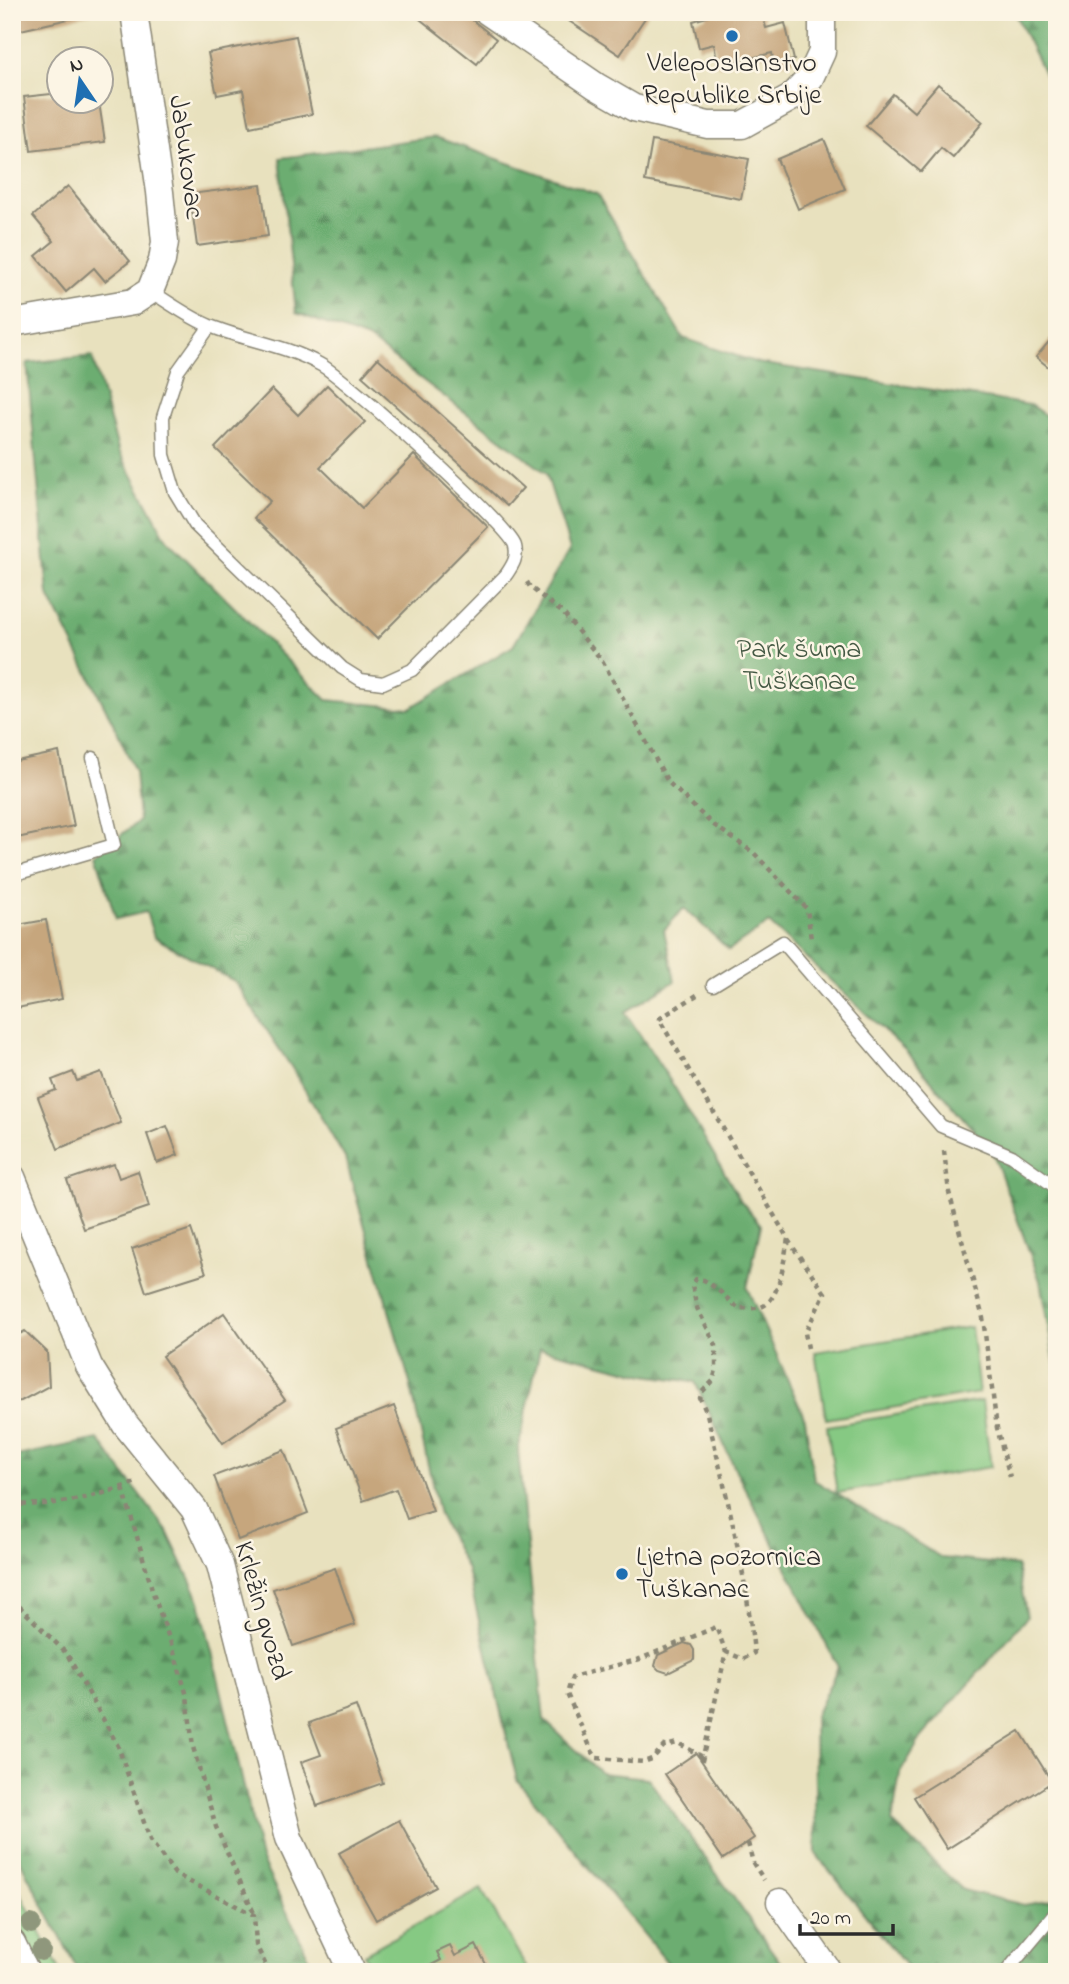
<svg xmlns="http://www.w3.org/2000/svg" width="1069" height="1984" font-family="'Indie Flower',sans-serif">
  <defs>
    <pattern id="forest-firs" width="22" height="20" patternUnits="userSpaceOnUse" patternTransform="scale(1.75)"><rect width="22" height="20" fill="#6cad71"/><path d="M5 1l3.5 6h-7zM16 11l3.5 6h-7z" fill="#598d5d"/></pattern>
  </defs>
  <rect width="100%" height="100%" fill="#fcf5e5"/>
  <filter id="ink" filterUnits="userSpaceOnUse"><feTurbulence type="fractalNoise" baseFrequency=".0143" numOctaves="2"/><feDisplacementMap in="SourceGraphic" scale="14" xChannelSelector="R" yChannelSelector="G"/><feConvolveMatrix kernelMatrix="1 2 1 2 8 2 1 2 1" color-interpolation-filters="sRGB"/></filter>
  <filter id="wash" filterUnits="userSpaceOnUse"><feTurbulence type="fractalNoise" baseFrequency=".00686" numOctaves="4" result="noise"/><feDisplacementMap in="SourceGraphic" scale="28" xChannelSelector="R" yChannelSelector="G"/><feGaussianBlur stdDeviation="1.57" result="paint"/><feColorMatrix in="noise" values="0 0 0 0 0 0 0 0 0 0 0 0 0 0 0 0 0 1.4 0 .05"/><feComposite in="paint" operator="in"/></filter>
  <g filter="url(#wash)">
    <rect width="100%" height="100%" fill="#e8e1be"/>
    <!-- green -->
    <g fill="#86c983" stroke="#587a57" stroke-width="2">
      <polygon points="971,1327 979,1393 826,1419 815,1352"/>
      <polygon points="982,1401 991,1467 837,1493 827,1426"/>
      <polygon points="12,1877 61,1972 42,1972 12,1907"/>
      <polygon points="481,1889 527,1968 525,1972 373,1972 364,1954"/>
    </g>
    <!-- forest -->
    <g fill="url(#forest-firs)" stroke="#4c6c4e" stroke-width="2">
      <polygon points="1014,12 1057,12 1057,100"/>
      <polygon points="435,137 597,194 683,338 758,363 1030,405 1057,423 1057,1376 1040,1281 993,1153 906,1051 769,923 729,950 684,908 664,930 675,981 625,1012 675,1088 741,1201 761,1225 747,1288 805,1419 814,1480 942,1558 1017,1566 1027,1617 921,1738 900,1773 892,1822 963,1890 1024,1905 1057,1899 1057,1972 911,1972 816,1854 814,1718 838,1667 738,1475 695,1382 645,1375 540,1348 518,1451 544,1720 601,1773 648,1778 787,1972 675,1972 517,1780 467,1570 439,1515 410,1383 345,1158 292,1068 234,981 154,937 146,912 116,919 96,854 139,821 135,771 120,737 48,594 27,363 92,356 118,449 167,540 327,700 410,708 513,646 570,549 546,473 368,339 296,313 280,158"/>
      <polygon points="98,1439 167,1531 200,1601 261,1859 316,1972 79,1972 27,1874 12,1842 12,1457"/>
    </g>
    <g id="blocks">
      <!-- building -->
      <g fill="#c6a67d">
        <polygon points="12,12 95,12 95,13 12,32"/>
        <polygon points="411,12 462,12 496,39 477,64"/>
        <polygon points="562,12 649,12 620,55 560,15"/>
        <polygon points="706,12 762,12 766,28 785,23 794,60 774,65 772,53 718,66 714,44 699,48 693,21 707,17"/>
        <polygon points="296,36 312,114 250,127 243,90 217,95 208,53"/>
        <polygon points="938,84 983,122 953,158 941,148 921,172 866,126 893,94 914,112"/>
        <polygon points="60,93 60,102 99,102 105,142 31,151 24,97"/>
        <polygon points="824,139 845,189 798,209 777,159"/>
        <polygon points="652,141 749,159 741,199 645,181"/>
        <polygon points="261,185 268,236 197,246 190,194"/>
        <polygon points="68,186 130,261 105,281 94,268 66,292 36,256 54,241 33,216"/>
        <polygon points="1057,332 1057,374 1036,357"/>
        <polygon points="378,358 523,488 507,506 362,376"/>
        <polygon points="327,385 365,422 320,467 362,508 414,455 488,527 377,639 254,518 270,501 215,448 272,389 298,415"/>
        <polygon points="59,752 74,826 12,839 12,762"/>
        <polygon points="46,920 62,999 12,1009 12,926"/>
        <polygon points="73,1072 77,1081 101,1072 121,1123 58,1149 38,1097 56,1090 52,1080"/>
        <polygon points="167,1126 178,1155 157,1163 147,1134"/>
        <polygon points="114,1164 119,1178 138,1171 149,1207 84,1229 67,1180"/>
        <polygon points="191,1229 206,1273 146,1292 132,1249"/>
        <polygon points="224,1313 285,1400 223,1443 162,1356"/>
        <polygon points="25,1331 47,1352 49,1386 21,1401 12,1402 12,1338"/>
        <polygon points="394,1406 433,1511 407,1519 396,1489 363,1501 336,1428"/>
        <polygon points="284,1450 308,1513 238,1540 214,1476"/>
        <polygon points="335,1568 355,1625 293,1646 273,1589"/>
        <polygon points="684,1643 691,1645 694,1650 694,1660 668,1673 659,1670 655,1666 658,1655"/>
        <polygon points="356,1706 383,1783 317,1806 301,1762 321,1755 309,1723"/>
        <polygon points="1020,1731 1052,1782 947,1849 914,1797"/>
        <polygon points="696,1753 754,1838 723,1859 665,1774"/>
        <polygon points="399,1820 436,1887 376,1920 339,1853"/>
        <polygon points="476,1945 490,1972 418,1972 441,1960 437,1952 450,1946 455,1956"/>
      </g>
    </g>
  </g>
  <g filter="url(#ink)">
    <use href="#blocks" fill-opacity="0" stroke="#8a8674" stroke-width="2"/>
    <g fill="none" stroke-linecap="round" stroke-linejoin="round">
      <!-- lane casing -->
      <g stroke="#8a8674" stroke-width="15">
        <g id="lane">
          <path d="M150,291C170,303 190,318 210,326C247,341 286,345 321,365C345,378 511,527 515,546C518,558 512,566 506,575L412,670L383,683L361,680L342,668L195,525L175,492L164,455L163,417L178,371L210,326"/>
          <polyline points="12,875 114,845 93,758"/>
          <polyline points="713,985 783,942 941,1126 1012,1156 1057,1188"/>
          <polyline points="1006,1972 1057,1911"/>
        </g>
      </g>
      <!-- street casing -->
      <g stroke="#8a8674" stroke-width="29">
        <g id="street">
          <polyline points="488,12 596,86 634,108 708,125 742,125 791,98 810,78 822,52 822,12"/>
          <polyline points="12,323 133,302 150,291 162,261 165,242 160,192 134,12"/>
          <polyline points="12,1177 89,1366 125,1424 194,1509 220,1565 289,1838 352,1972"/>
          <polyline points="780,1902 829,1972"/>
          <polyline points="12,1943 26,1972"/>
        </g>
      </g>
      <!-- path -->
      <g stroke="#8a8674" stroke-width="4.5" stroke-dasharray="5 5" stroke-linecap="butt">
        <polyline points="527,582 530,587 563,613 603,662 668,782 711,823 754,853 807,909 811,939"/>
        <path d="M697,995L659,1019L788,1239C784,1257 781,1300 761,1307C755,1309 745,1308 738,1308L717,1289L704,1280L696,1279L692,1285L697,1308L716,1345V1370L713,1381L702,1392L700,1398L707,1414C726,1493 746,1571 754,1653L743,1659L726,1652"/>
        <polyline points="944,1151 949,1192 983,1318 997,1428 1010,1477"/>
        <polyline points="788,1240 825,1293 805,1333 808,1348"/>
        <polyline points="123,1488 154,1596 174,1652 187,1696 193,1747 216,1827 254,1913"/>
        <path d="M12,1504C54,1507 99,1497 138,1481"/>
        <polyline points="12,1599 67,1654 118,1746 150,1840 175,1874 254,1915 256,1945 269,1972"/>
        <polyline points="702,1761 726,1652 716,1627 640,1659 572,1677 567,1694 592,1751 597,1758 644,1762 652,1759 664,1746 678,1743 703,1757"/>
        <polyline points="748,1843 753,1863 764,1880"/>
      </g>
      <!-- lane -->
      <use href="#lane" stroke="#fff" stroke-width="12"/>
      <!-- street -->
      <use href="#street" stroke="#fff" stroke-width="26"/>
    </g>
    <!-- trees -->
    <g fill="#8f977b">
      <circle cx="31" cy="1924" r="10"/>
      <circle cx="41" cy="1951" r="10"/>
    </g>
  </g>
  <!-- markers -->
  <g fill="#1f6fb2" stroke="#fcf5e5" stroke-width="2.5">
    <circle cx="732" cy="36" r="7"/>
    <circle cx="622" cy="1574" r="7"/>
  </g>
  <g text-anchor="middle" dominant-baseline="central" stroke-width="5" stroke-linejoin="round" paint-order="stroke">
    <!-- poi labels -->
    <g font-size="28" fill="#2b2b2b" stroke="#fcf5e5">
      <text x="732" y="64">Veleposlanstvo<tspan x="732" dy="32">Republike Srbije</tspan></text>
      <text x="636" y="1558" text-anchor="start">Ljetna pozornica<tspan x="636" dy="32">Tuškanac</tspan></text>
    </g>
    <!-- street labels -->
    <g font-size="28" fill="#2b2b2b" stroke="#fcf5e5">
      <text transform="translate(185 157) rotate(82)">Jabukovac</text>
      <text transform="translate(261 1611) rotate(74)">Krležin gvozd</text>
    </g>
    <!-- park labels -->
    <g font-size="28" fill="#465a45" stroke="#fcf5e5">
      <text x="799" y="650">Park šuma<tspan x="799" dy="32">Tuškanac</tspan></text>
    </g>
  </g>
  <!-- margin -->
  <rect width="1069" height="1984" fill="none" stroke="#fcf5e5" stroke-width="42"/>
  <!-- north arrow -->
  <g transform="translate(80 80) rotate(347)"><circle r="33" fill="#fcf5e5" stroke="#a8a49b" stroke-width="2"/>
  <path d="M0-5L12 26L0 18L-12 26Z" fill="#1f6fb2"/>
  <text y="-10" font-size="19" font-weight="bold" text-anchor="middle" fill="#2b2b2b">N</text>
  </g>
  <!-- scale -->
  <path d="M800 1924v10h93v-10" fill="none" stroke="#2b2b2b" stroke-width="3.5"/>
  <text x="810" y="1924" font-size="21" fill="#2b2b2b" stroke="#fcf5e5" stroke-width="5" paint-order="stroke">20 m</text>
</svg>
